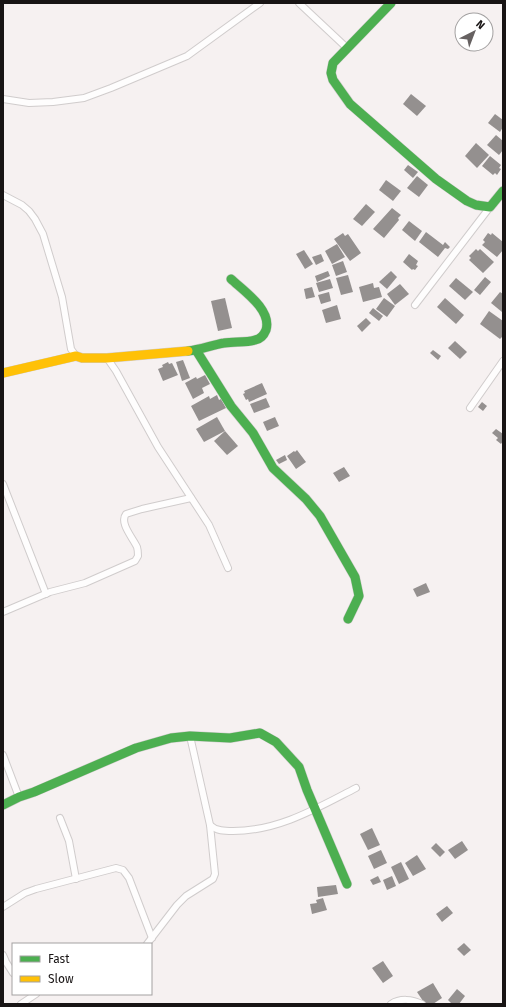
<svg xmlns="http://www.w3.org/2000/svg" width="506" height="1007" font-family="'Fira Sans',sans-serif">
  <rect width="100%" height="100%" fill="#f6f1f1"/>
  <!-- building -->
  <g fill="#94908f">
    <polygon points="411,94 426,106 417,116 403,104"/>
    <polygon points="495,114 503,120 503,127 500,132 488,123"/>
    <polygon points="496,135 503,141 503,150 499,155 487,145"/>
    <polygon points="476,143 489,155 477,168 465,156"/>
    <polygon points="490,156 501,165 499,168 501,169 497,175 495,173 493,175 482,166"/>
    <polygon points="408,165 418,172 413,178 404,170"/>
    <polygon points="417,176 428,185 419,197 407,188"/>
    <polygon points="386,180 401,191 393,201 379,190"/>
    <polygon points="366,204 375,212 362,226 353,219"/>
    <polygon points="392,208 401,215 398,218 399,220 384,238 373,229"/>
    <polygon points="409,221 422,231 415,241 402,230"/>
    <polygon points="426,232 443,245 445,242 450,247 448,249 445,248 438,257 419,242"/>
    <polygon points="343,233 345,236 348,234 361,253 350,261 334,239"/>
    <polygon points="488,233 491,235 492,233 503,242 503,250 497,257 482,245 485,242 483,240"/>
    <polygon points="337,244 345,257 332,264 325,251"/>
    <polygon points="476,249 478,251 480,249 494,262 483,273 469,260 471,258 469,256"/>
    <polygon points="304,250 313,264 305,269 296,254"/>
    <polygon points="321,254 324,261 316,265 312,257"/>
    <polygon points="409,254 418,261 416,265 418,266 415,270 413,269 412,270 403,262"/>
    <polygon points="343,261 347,272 336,276 332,265"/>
    <polygon points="328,271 330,276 317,282 315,276"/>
    <polygon points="391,271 397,277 387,289 379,282"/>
    <polygon points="348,275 353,292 341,295 336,278"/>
    <polygon points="485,277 491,282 480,295 474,290"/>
    <polygon points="456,278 473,292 465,300 449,286"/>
    <polygon points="330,279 333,288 319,292 316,283"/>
    <polygon points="373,283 374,288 379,287 382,297 363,302 359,287"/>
    <polygon points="400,284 409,294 395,305 387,294"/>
    <polygon points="312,287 315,297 306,299 304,289"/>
    <polygon points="329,292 331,301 321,304 318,295"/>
    <polygon points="500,292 503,294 503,311 502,312 491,303"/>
    <polygon points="225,298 232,328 218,331 211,301"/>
    <polygon points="384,298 395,306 387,317 376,309"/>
    <polygon points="445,298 464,315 456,324 437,307"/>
    <polygon points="337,305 341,319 326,323 322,310"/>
    <polygon points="373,308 383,316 379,321 369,313"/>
    <polygon points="489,311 503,321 503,336 500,339 480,324"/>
    <polygon points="366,318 371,323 362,332 357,326"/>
    <polygon points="455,341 467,352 460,359 448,348"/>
    <polygon points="433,350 441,356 438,360 430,353"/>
    <polygon points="183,360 190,378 182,381 176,362"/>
    <polygon points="168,362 169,364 172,363 178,375 163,381 158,369 163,367 162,365"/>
    <polygon points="205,375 210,384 202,388 204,393 193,399 185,383 196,377 197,379"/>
    <polygon points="262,383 267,394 249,402 248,399 246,400 243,394 245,393 244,391"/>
    <polygon points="217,395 219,400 221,399 226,408 199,421 191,406 209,396 210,399"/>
    <polygon points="266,398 270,407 254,413 250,404"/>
    <polygon points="482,402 487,406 483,411 478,407"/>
    <polygon points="217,417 225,431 204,442 196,429"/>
    <polygon points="275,417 279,426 267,431 263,422"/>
    <polygon points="496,429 503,434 503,441 501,444 496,440 498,438 492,433"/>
    <polygon points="225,431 238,446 227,455 214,441"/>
    <polygon points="297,450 306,462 296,469 287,456 294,451 295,452"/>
    <polygon points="285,455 287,460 279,464 276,460"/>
    <polygon points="344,467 350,476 339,482 333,473"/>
    <polygon points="426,583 430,592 417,597 413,589"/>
    <polygon points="372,828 380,845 368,850 360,834"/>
    <polygon points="462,841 468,850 455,859 448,850"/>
    <polygon points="436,843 445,852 440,857 431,848"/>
    <polygon points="381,850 387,863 374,869 368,856"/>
    <polygon points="417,855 426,869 413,876 405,863"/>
    <polygon points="401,862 409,879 399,884 391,867"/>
    <polygon points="378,876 381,882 373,885 370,880"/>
    <polygon points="392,876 396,886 387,890 383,880"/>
    <polygon points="336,885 338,894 318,897 317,887"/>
    <polygon points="323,898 327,910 312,914 310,904 317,903 316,900"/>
    <polygon points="447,906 453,913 442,922 436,914"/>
    <polygon points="464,943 471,950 464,956 457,949"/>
    <polygon points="383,961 393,976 383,983 372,968"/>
    <polygon points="433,983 442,998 433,1004 425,1004 417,992"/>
    <polygon points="457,989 465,996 459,1004 452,1004 448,1000"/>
  </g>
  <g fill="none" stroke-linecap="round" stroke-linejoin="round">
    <!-- street casing -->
    <g stroke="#d0cccc" stroke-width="8">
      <g id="street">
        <polyline points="299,3 347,48"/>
        <polyline points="3,99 29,103 53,102 84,98 111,88 187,56 260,3"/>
        <polyline points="3,195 22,205 29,211 35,219 43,234 62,297 71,349 76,356"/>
        <polyline points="415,305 490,207"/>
        <polyline points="107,358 116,371 158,447 209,525 228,568"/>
        <polyline points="470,408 503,361"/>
        <polyline points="3,484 46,594"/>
        <path d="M3,612L50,592L85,583L135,561L138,556C138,553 138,550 137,547C133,538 119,523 126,514L142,509L191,498"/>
        <path d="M190,736L210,825C216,831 225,831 233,831C279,831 317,808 356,788"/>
        <polyline points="3,755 19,797"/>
        <polyline points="60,818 69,841 76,879"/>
        <polyline points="3,907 25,893 36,889 116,868 123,870 129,878 152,938"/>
        <polyline points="147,944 177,905 186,896 213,879 215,874 210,825"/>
        <polyline points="3,955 6,962 13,973"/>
        <polyline points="21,1004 36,994"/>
        <path d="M391,1004C400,998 412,999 422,1004"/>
      </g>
    </g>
    <!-- fast casing -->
    <g stroke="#d0cccc" stroke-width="10">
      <g id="fast">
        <polyline points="391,3 333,63 331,73 333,80 350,104 436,179 467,201 476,205 490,207 503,191"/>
        <polyline points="196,350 231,406 253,433 273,468 306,499 320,516 355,577 359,596 348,619"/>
        <path d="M188,351C200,350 212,345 224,343C234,341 245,343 255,340C261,339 264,335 266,330C272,310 244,291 231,279"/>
        <polyline points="3,805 19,797 34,792 136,748 171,738 190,736 230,738 260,733 276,742 299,767 307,790 347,884"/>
      </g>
    </g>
    <!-- slow casing -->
    <g stroke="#d0cccc" stroke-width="10">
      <polyline id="slow" points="3,373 76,356 82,358 107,358 188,351"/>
    </g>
    <!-- street -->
    <use href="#street" stroke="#fefdfd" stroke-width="6"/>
    <!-- fast -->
    <use href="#fast" stroke="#4caf50" stroke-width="9"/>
    <!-- slow -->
    <use href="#slow" stroke="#ffc107" stroke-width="9"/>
  </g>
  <!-- border -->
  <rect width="506" height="1007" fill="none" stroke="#181414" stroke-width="8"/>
  <!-- legend -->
  <rect x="12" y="943" width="140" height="52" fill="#ffffff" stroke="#a3a1a1"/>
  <rect x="20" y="956" width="20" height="6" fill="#4caf50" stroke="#a3a1a1"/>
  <text x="48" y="963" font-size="12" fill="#181414">Fast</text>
  <rect x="20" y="976" width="20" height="6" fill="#ffc107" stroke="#a3a1a1"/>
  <text x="48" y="983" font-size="12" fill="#181414">Slow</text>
  <!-- north arrow -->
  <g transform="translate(474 32) rotate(42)"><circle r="19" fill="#ffffff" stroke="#a3a1a1"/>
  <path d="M0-3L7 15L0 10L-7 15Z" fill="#666161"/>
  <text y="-6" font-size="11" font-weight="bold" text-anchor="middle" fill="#181414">N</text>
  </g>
</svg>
